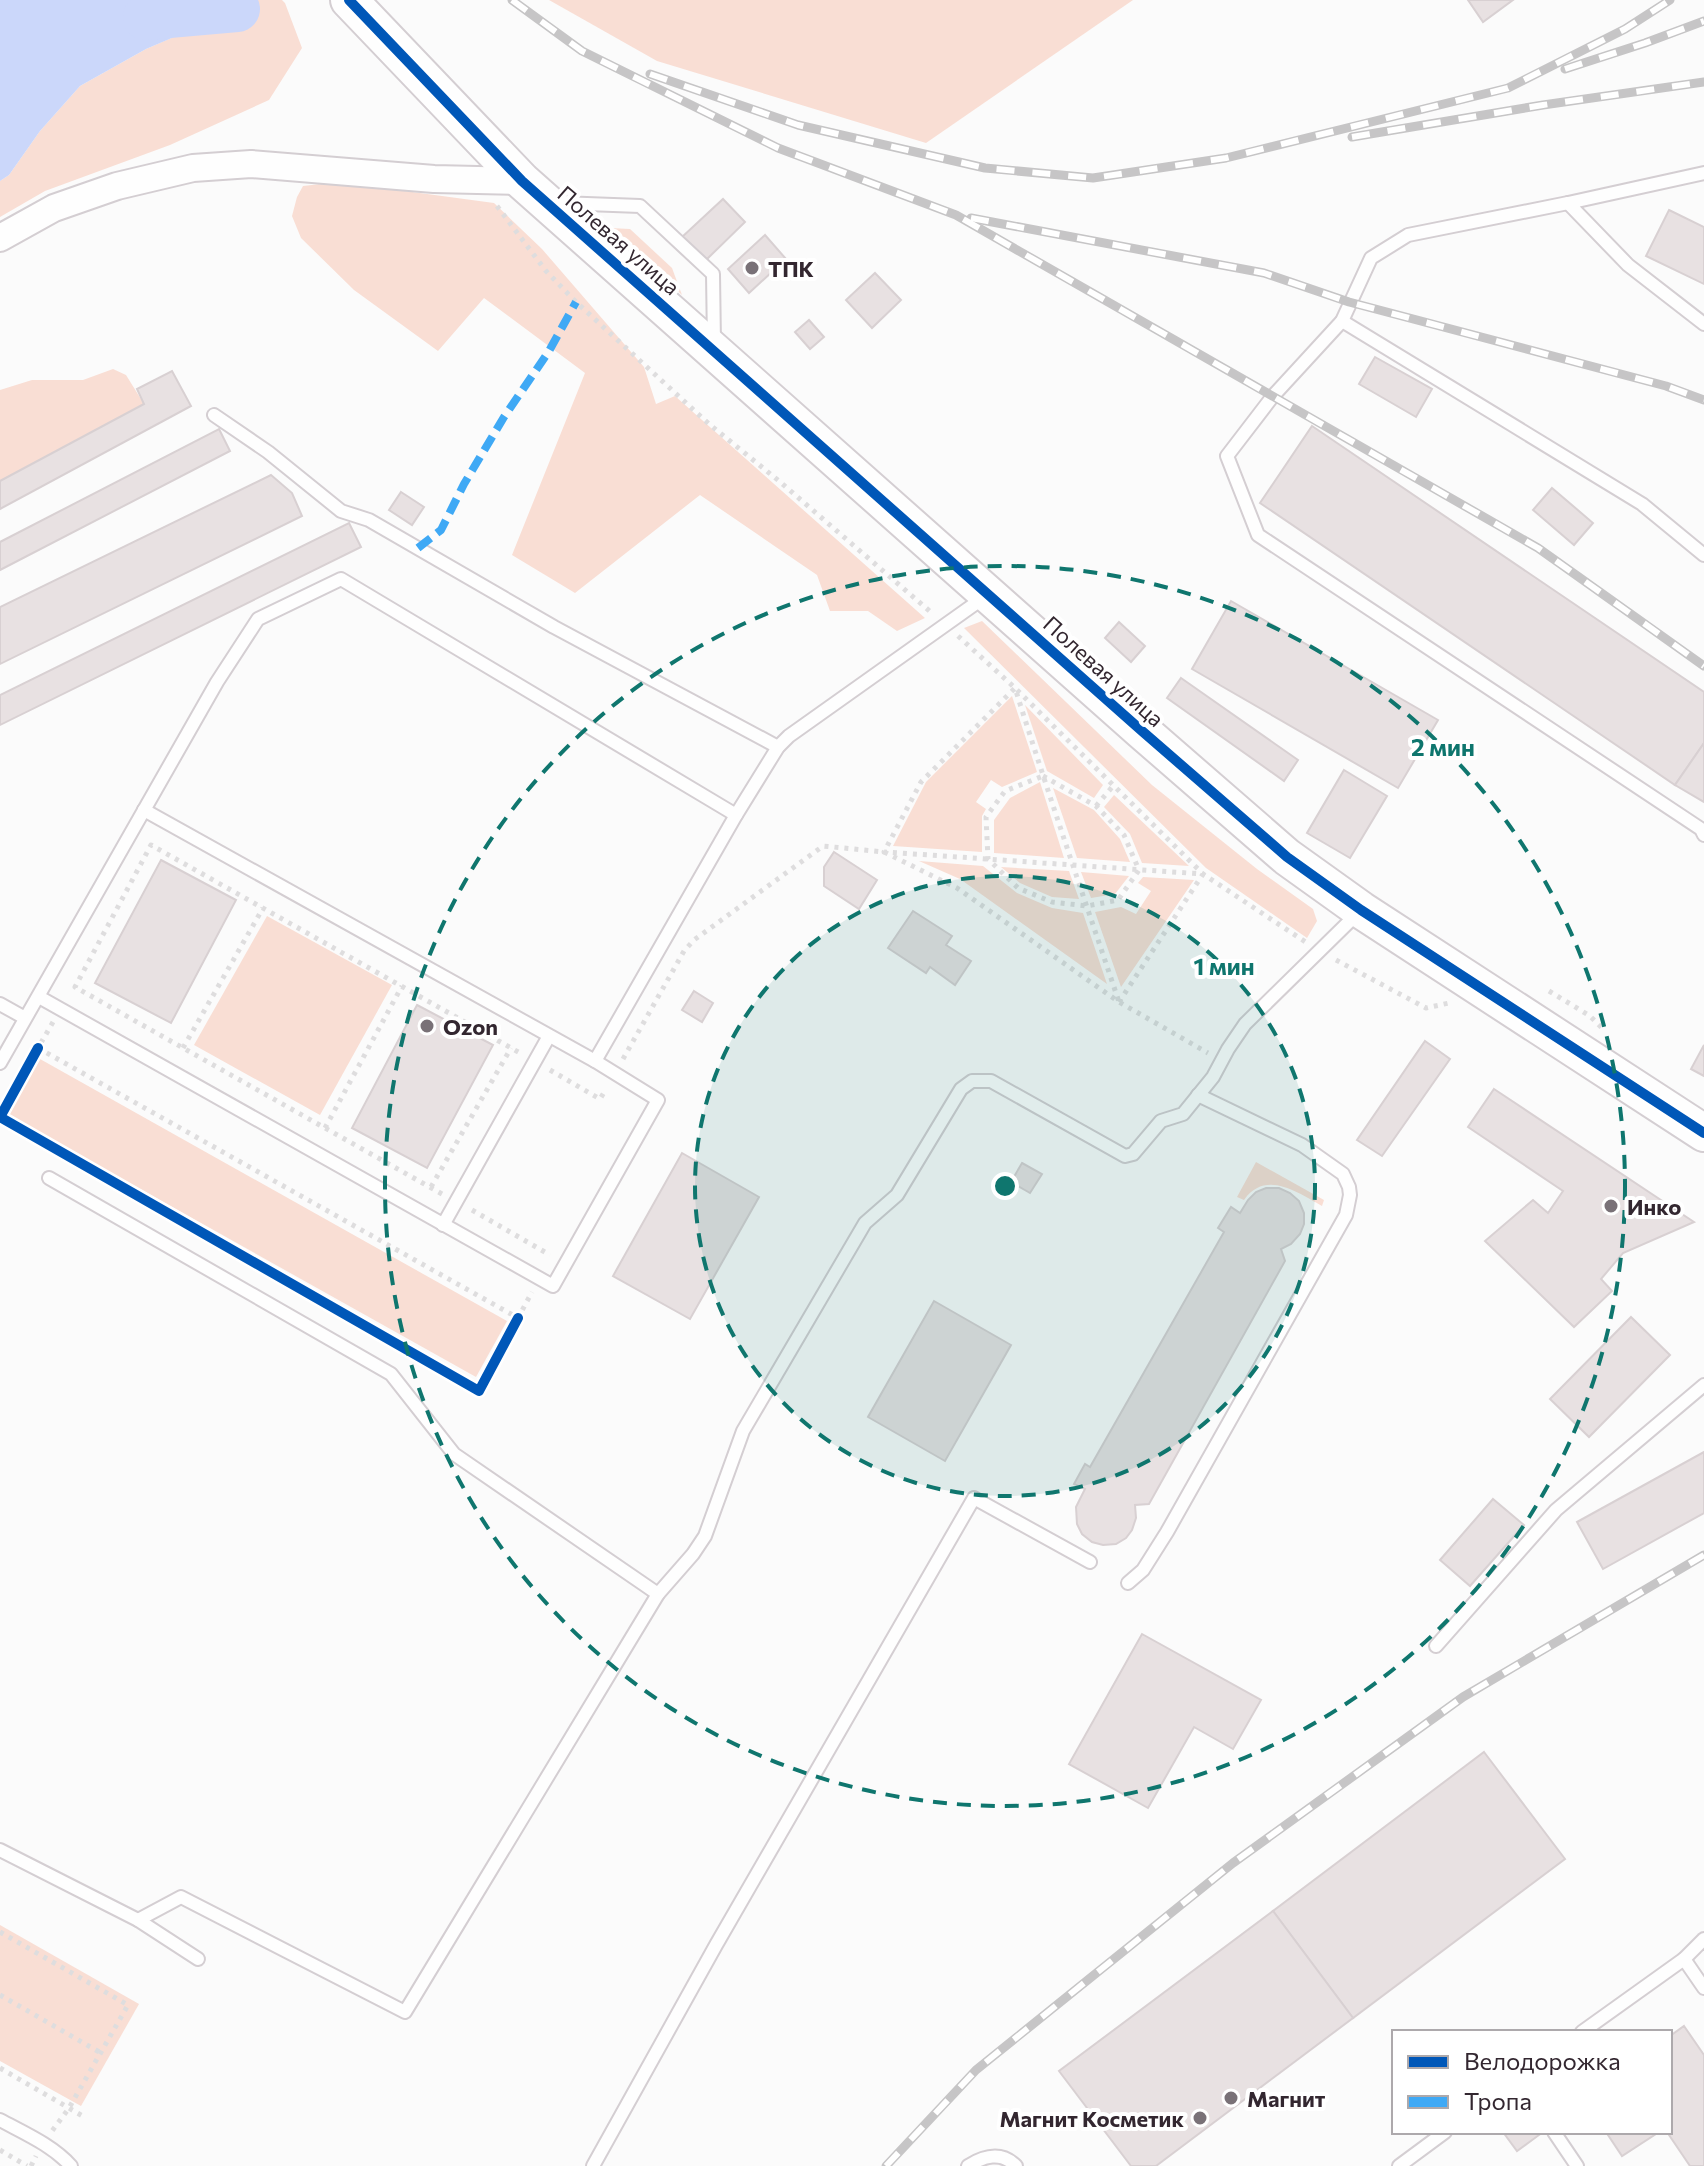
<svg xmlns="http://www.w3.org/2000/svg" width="1704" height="2166" font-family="Commissioner,sans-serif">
  <rect width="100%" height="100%" fill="#fbfbfb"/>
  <!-- green -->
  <g fill="#f9ded4">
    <polygon points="207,0 282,0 285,3 302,48 269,100 170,145 45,191 0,217 0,181 9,175 40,131 80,86 146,49 206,23"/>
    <polygon points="549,0 1133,0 926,143 657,61"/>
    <polygon points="338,182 494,203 542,249 644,367 656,404 675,396 925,618 897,631 868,611 830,611 817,575 700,495 575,593 512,555 585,373 484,298 438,351 354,290 301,238 292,216 297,197 303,186"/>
    <polygon points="610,228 630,229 672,268 682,295"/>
    <polygon points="113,369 126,375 144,404 0,481 0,390 32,380 83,380"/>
    <polygon points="982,621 1152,785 1257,869 1313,909 1317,921 1307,938 1206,868 964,628"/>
    <polygon points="1012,696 1037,772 1002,787 991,780 976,802 986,809 982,816 982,852 893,846 926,782"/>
    <polygon points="1025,705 1103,785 1094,798 1047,771"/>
    <polygon points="1040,782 1064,858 994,853 994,820 1010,798"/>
    <polygon points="1053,788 1094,810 1120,839 1130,862 1077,858"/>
    <polygon points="1114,795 1189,866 1142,863 1130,834 1104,807"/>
    <polygon points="919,861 983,866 1017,893 1052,908 1083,913 1107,984 960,879"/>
    <polygon points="1001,867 1069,871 1079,899 1052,897 1020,883"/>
    <polygon points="1081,872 1129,876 1115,894 1091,898"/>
    <polygon points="1143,877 1194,880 1121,987 1095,912 1121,907 1136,914 1151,891 1138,883"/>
    <polygon points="267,916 392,985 320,1115 194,1045"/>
    <polygon points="40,1059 507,1321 476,1377 8,1115"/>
    <path d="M1256,1162L1324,1200L1322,1206C1298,1193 1266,1169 1244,1200L1237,1197Z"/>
    <polygon points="0,1925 139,2004 81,2106 0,2061"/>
  </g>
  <!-- water -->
  <polygon fill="#cbd7fa" points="0,0 207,0 207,23 146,49 80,86 40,131 9,175 0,181"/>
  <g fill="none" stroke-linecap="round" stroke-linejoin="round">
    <!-- river -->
    <polyline stroke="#cbd7fa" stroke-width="46" points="146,17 237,9"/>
  </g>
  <!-- building -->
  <g fill="#e8e1e2" stroke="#d8d0d2" stroke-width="2">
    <polygon points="1468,0 1513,0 1483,22"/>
    <polygon points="723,199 745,222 705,261 682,237"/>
    <polygon points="1669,210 1704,227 1704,284 1646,256"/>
    <polygon points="765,235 786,259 749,293 728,269"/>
    <polygon points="875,273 901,300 872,328 846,300"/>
    <polygon points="809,320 824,337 810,349 795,332"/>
    <polygon points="1375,357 1432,389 1416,417 1359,384"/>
    <polygon points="172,371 191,406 0,509 0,481 144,404 137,389"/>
    <polygon points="1312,426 1704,692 1704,743 1675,785 1260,503"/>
    <polygon points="219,429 230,451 0,570 0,542"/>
    <polygon points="271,475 292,493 302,516 0,664 0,607"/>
    <polygon points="1552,488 1593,523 1574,545 1533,510"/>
    <polygon points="401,492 424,507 412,525 389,510"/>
    <polygon points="349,523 361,547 0,725 0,695"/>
    <polygon points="1231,601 1438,720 1398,788 1192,669"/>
    <polygon points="1119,622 1145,646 1131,662 1105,638"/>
    <polygon points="1181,678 1298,760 1284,781 1167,698"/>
    <polygon points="1704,743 1704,802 1675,785"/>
    <polygon points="1344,770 1387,796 1350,858 1307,833"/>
    <polygon points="834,852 877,880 859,909 824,886 824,867"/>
    <polygon points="161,860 236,900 171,1023 95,983"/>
    <polygon points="913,911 952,936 946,945 971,961 955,985 930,967 926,973 888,948"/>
    <polygon points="694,991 713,1003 702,1022 682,1010"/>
    <polygon points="417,1005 493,1045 427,1168 352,1128"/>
    <polygon points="1425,1041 1450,1059 1382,1156 1357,1140"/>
    <polygon points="1704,1045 1704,1076 1691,1069"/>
    <polygon points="1494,1089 1694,1222 1623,1253 1601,1279 1612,1291 1574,1327 1485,1241 1533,1200 1548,1213 1563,1191 1468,1127"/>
    <polygon points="682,1153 759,1197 690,1319 613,1276"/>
    <polygon points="1022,1163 1042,1174 1030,1193 1011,1182"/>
    <polygon points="1266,1188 1279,1188 1290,1193 1299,1201 1304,1213 1304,1224 1300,1234 1291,1244 1281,1249 1285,1261 1149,1504 1135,1505 1136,1518 1132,1530 1126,1538 1116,1544 1103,1545 1092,1542 1082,1534 1077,1524 1076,1507 1085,1489 1074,1484 1085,1464 1090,1467 1224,1232 1218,1228 1231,1207 1240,1213 1248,1200 1256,1192"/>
    <polygon points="934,1301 1011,1345 945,1461 868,1417"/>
    <polygon points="1631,1317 1670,1355 1589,1437 1550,1399"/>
    <polygon points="1704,1452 1704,1513 1603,1569 1577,1522"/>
    <polygon points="1493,1499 1524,1525 1470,1586 1440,1560"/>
    <polygon points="1142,1634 1261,1700 1233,1749 1194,1727 1148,1808 1069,1764"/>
    <polygon points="1484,1752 1565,1859 1353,2018 1273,1911"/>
    <polygon points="1273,1911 1353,2018 1156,2166 1131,2166 1059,2071"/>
    <polygon points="1684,2026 1704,2055 1704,2166 1690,2166 1667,2132 1670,2132 1670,2036"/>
    <polygon points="1503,2132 1536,2132 1539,2135 1517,2151"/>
    <polygon points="1606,2132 1659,2132 1622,2156"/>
  </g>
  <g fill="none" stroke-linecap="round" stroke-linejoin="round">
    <!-- lane casing -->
    <g stroke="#d4ced2" stroke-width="16">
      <g id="lane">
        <polyline points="1704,173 1568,203 1628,265 1704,324"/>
        <polyline points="560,203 640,206 713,274 714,343"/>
        <polyline points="1568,203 1408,235 1371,258 1342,321 1273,396 1227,456 1258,535 1701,829 1704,835"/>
        <polyline points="1342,321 1642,504 1704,555"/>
        <polyline points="214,415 268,452 341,511 369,520 554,627 778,747"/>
        <polyline points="39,997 553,1286 658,1100 595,1061 144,810"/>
        <polyline points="0,1004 25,1018"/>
        <polyline points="595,1061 736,815 778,747 789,736 986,596"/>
        <polyline points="0,1063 217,682 258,619 341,579 736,815"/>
        <polyline points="49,1178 391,1374 454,1454 658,1594"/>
        <polyline points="443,1225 549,1036"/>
        <polyline points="1128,1583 1143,1570 1167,1532 1346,1215 1350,1195 1349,1187 1343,1174 1302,1145 1198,1095"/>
        <polyline points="1436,1646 1556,1510 1704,1385"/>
        <polyline points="0,1850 138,1920 181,1897 405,2012 658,1594 693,1554 705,1536 743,1431 865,1223 897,1195 961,1089 972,1081 991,1081 1125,1156 1133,1154 1161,1121 1183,1114 1213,1077 1228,1049 1245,1024 1360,911"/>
        <polyline points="138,1920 198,1959"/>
        <polyline points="1684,1959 1704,1939"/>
        <polyline points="1582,2032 1684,1959 1704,1988"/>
        <path d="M0,2120C24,2133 52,2145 71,2166"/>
        <polyline points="1554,2132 1577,2166"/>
        <polyline points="593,2166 716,1945 974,1498 1090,1562"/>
        <path d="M968,2166C984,2156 1001,2151 1016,2166"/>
        <polyline points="1399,2166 1445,2132"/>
      </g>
    </g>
    <!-- street casing -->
    <g stroke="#d4ced2" stroke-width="30">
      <polyline id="street" points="0,238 54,208 117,186 193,168 251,164 434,179 522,181"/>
    </g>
    <!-- secondary casing -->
    <g stroke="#d4ced2" stroke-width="40">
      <polyline id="secondary" points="349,0 522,181 1142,731 1287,857 1361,910 1704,1133"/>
    </g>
    <!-- path -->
    <g stroke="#deddde" stroke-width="5" stroke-dasharray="4 6" stroke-linecap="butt">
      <polyline points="497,206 546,271 576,302 709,424 779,481 933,614"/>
      <polyline points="958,636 1015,688 1203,874 1307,943"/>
      <polygon points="1043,776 1096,806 1124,835 1139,870 1118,900 1087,906 1052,902 1018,888 988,859 986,817 1005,791"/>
      <polyline points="1096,806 1113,786"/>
      <polyline points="1336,960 1426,1008 1449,1003"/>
      <polyline points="1549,991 1590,1016 1602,1028"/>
      <path d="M1119,1002L1203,874C1097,867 991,859 884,852L921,782L1015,688C1048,793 1084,898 1119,1002"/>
      <polyline points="53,1022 38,1048 518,1318 532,1292"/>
      <polyline points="38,1048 0,1117 479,1391 518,1318"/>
      <polyline points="183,1048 263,908"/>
      <polyline points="623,1059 684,951 694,940 823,846 884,852 957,888 1119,1002 1208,1053"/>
      <polyline points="550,1070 600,1099 606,1089"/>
      <polyline points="325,1128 402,986"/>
      <polyline points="431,1187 511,1048"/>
      <polyline points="442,1194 75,987 151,845 520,1053"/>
      <polyline points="472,1210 550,1255"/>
      <polyline points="0,1932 128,2005 69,2108 52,2131"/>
      <polyline points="0,1995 101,2053"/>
      <polyline points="0,2068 86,2118"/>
      <polyline points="0,2150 27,2166"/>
      <polyline points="31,2166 36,2156"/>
    </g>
    <!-- lane -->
    <use href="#lane" stroke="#fefefe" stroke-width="12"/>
    <!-- street -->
    <use href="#street" stroke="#fefefe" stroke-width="26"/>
    <!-- secondary -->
    <use href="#secondary" stroke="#fefefe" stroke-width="36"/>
    <!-- rail casing -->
    <g stroke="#c6c5c6" stroke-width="9">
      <g id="rail">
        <polyline points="512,0 582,51 778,148 956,215 1538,548 1704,666"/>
        <polyline points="1565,69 1645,43 1704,21"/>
        <polyline points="650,74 798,125 985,168 1093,178 1226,158 1508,88 1625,29 1670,0"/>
        <polyline points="1352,137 1543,105 1704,82"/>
        <polyline points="971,218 1264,273 1349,302 1666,386 1704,400"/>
        <polyline points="886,2166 976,2070 1233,1863 1463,1697 1704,1555"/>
      </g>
    </g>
    <!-- rail -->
    <use href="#rail" stroke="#fff" stroke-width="6" stroke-dasharray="18" stroke-linecap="butt"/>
    <!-- quiet -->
    <polyline stroke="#3fa9f5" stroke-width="8" stroke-dasharray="16 8" stroke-linecap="butt" points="418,548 441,530 464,484 504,417 549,351 576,302"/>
    <!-- cycleway casing -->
    <g stroke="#fff" stroke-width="15">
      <g id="cycleway">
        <polyline points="349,0 522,181 1142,731 1287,857 1361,910 1704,1133"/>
        <polyline points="38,1048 0,1117 479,1391 518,1318"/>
      </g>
    </g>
    <!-- cycleway -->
    <use href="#cycleway" stroke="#0057b8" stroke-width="10"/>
  </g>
  <!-- distance rings -->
  <circle cx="1005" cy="1186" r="310" fill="#0f766e" fill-opacity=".12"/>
  <g fill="none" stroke="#0f766e" stroke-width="4" stroke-dasharray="14 10">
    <circle cx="1005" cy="1186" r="310"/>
    <circle cx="1005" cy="1186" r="620"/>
  </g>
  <!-- markers -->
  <g fill="#797177" stroke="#fff" stroke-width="3">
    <circle cx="752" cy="268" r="8"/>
    <circle cx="427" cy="1026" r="8"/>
    <circle cx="1611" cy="1206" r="8"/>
    <circle cx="1231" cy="2098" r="8"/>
    <circle cx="1200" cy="2118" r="8"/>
  </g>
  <g text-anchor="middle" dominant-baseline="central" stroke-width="8" stroke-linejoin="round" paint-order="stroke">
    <!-- street labels -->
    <g font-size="22" fill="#332730" stroke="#fff">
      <text transform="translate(619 240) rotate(41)">Полевая улица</text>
      <text transform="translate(1104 671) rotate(42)">Полевая улица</text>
    </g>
    <!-- poi labels -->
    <g font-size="22" font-weight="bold" fill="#332730" stroke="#fff" text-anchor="start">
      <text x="768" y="268">ТПК</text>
      <text x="443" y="1026">Ozon</text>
      <text x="1627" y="1206">Инко</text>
      <text x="1247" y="2098">Магнит</text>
      <text x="1184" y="2118" text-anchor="end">Магнит Косметик</text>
    </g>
  </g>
  <circle cx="1005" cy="1186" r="12" fill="#0f766e" stroke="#fff" stroke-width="4"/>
  <g font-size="24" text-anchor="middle" font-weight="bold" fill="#0f766e" stroke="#fff" stroke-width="8" stroke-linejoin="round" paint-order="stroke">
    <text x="1443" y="756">2 мин</text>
    <text x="1224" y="975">1 мин</text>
  </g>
  <!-- legend -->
  <rect x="1392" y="2030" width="280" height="104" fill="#ffffff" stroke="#ada9ac" stroke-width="2"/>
  <rect x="1408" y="2056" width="40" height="12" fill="#0057b8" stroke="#ada9ac" stroke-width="2"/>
  <text x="1464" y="2070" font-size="24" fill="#332730">Велодорожка</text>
  <rect x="1408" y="2096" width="40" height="12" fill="#3fa9f5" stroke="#ada9ac" stroke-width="2"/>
  <text x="1464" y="2110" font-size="24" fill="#332730">Тропа</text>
</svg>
